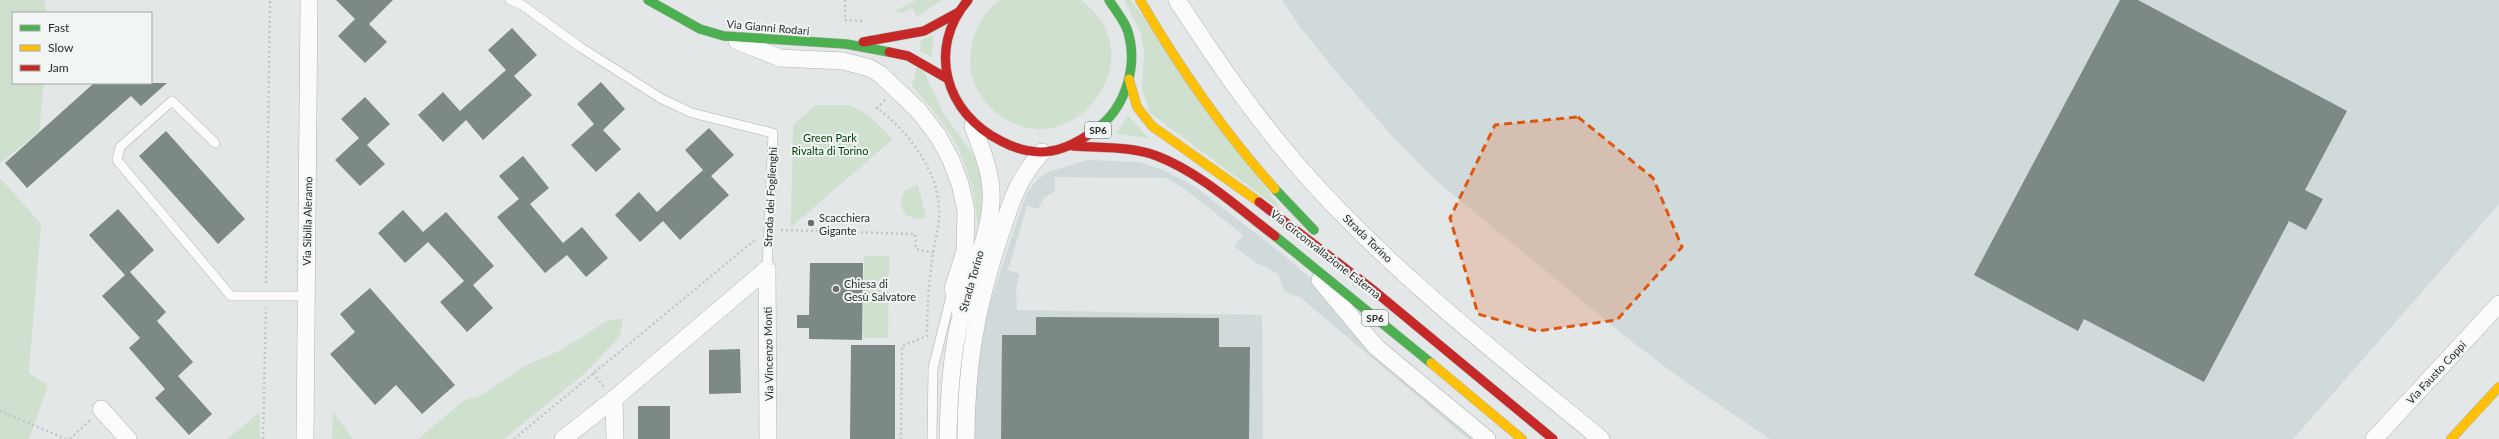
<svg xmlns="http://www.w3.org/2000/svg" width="2499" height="439" font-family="Lato,sans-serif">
  <rect width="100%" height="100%" fill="#e4e7e7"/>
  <!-- built -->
  <g fill="#d1dada">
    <polygon points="1282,0 2499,0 2499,204 2293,439 1770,439 1684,381 1631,341 1434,179 1392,136 1338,74 1300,27"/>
    <polygon points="1087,160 1139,162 1163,170 1194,186 1284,255 1493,439 1468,439 1301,298 1284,291 1278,274 1255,262 1234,246 1243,235 1190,193 1167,178 1055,177 1055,191 1044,198 1038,209 1027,206 1008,270 1020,274 1016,288 1017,310 1262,315 1263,439 972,439 973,354 1023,203 1028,191 1037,180 1048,172"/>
  </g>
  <!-- green -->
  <g fill="#cfe0cf">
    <polygon points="0,0 44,0 47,13 13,13 13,83 44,83 39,132 0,163"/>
    <polygon points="916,0 942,0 917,17 912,8 903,13 893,12"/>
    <path d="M1000,0H1081C1162,60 1063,177 991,108C981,98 971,81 970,66C970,39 978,16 1000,0Z"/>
    <polygon points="1124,0 1131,0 1282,211 1150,113 1142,88 1144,50 1140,31"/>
    <polygon points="933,35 932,57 920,51 921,40"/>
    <path d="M917,66L924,72L943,113L980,164L986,206L982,227L978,226C971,161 955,134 912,86Z"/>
    <polygon points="816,105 850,105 869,116 893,139 791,227 793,125"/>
    <polygon points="1128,116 1149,138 1116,134"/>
    <polygon points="0,178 41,224 29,373 48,386 29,439 0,439"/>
    <polygon points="918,184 926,217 918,219 906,215 900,204 904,191"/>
    <polygon points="864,256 889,256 888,338 863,338"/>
    <polygon points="623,319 620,336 586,372 504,439 418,439 463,401 482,395 527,365 563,349 608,320"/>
    <polygon points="260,412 260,439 227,439"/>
    <polygon points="333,412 353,439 332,439"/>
  </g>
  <!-- building -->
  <g fill="#7c8985">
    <polygon points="336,0 393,0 369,24 387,42 365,63 338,36 355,19"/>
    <polygon points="2120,0 2138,0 2347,111 2305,190 2323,199 2306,230 2289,221 2204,382 2084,319 2078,331 1974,275"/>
    <polygon points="512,28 537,55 514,76 532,95 483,140 466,120 443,142 418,115 443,92 460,111 506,70 488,50"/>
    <polygon points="601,82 625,109 603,130 621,149 596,172 571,145 594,124 577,104"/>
    <polygon points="94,83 167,83 141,106 131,96 27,188 5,163"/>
    <polygon points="365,97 390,124 367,145 385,164 360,186 335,160 359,138 341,119"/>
    <polygon points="709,128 734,155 711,176 729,195 680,240 663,221 640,242 615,215 639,192 657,212 703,170 685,150"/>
    <polygon points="166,131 245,219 218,244 139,156"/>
    <polygon points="523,156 549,188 530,204 563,243 582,227 608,258 586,277 567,255 545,273 497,217 519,199 499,176"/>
    <polygon points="118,209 154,250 130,272 166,312 157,321 193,362 178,376 212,414 189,435 155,398 165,389 129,348 140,338 102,296 125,275 89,235"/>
    <polygon points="403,210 423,232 446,212 494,266 473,285 493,308 467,332 440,302 464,281 446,261 428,242 405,263 378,233"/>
    <polygon points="810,263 863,263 862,340 809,339 809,328 797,328 797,315 809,315"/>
    <polygon points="370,288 455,385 422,414 396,385 375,405 330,354 355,332 340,314"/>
    <polygon points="1036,317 1219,318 1219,347 1250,347 1249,439 1001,439 1002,335 1036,335"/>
    <polygon points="851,345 895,345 895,439 850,439"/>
    <polygon points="740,349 741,393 709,394 709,350"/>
    <rect x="638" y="406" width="32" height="33"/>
  </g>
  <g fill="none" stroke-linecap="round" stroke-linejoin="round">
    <!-- lane casing -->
    <g stroke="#afb1b1" stroke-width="10">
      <g id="lane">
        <polyline points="510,0 522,5 580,47 662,99 692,113 773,133 767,269"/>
        <polyline points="215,143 172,101 120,147 117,160 231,296 306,296"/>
        <polyline points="932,439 933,368 952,292"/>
      </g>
    </g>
    <!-- street casing -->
    <g stroke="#afb1b1" stroke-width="18">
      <g id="street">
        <path d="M1177,0C1216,60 1257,120 1305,174C1393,273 1499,355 1601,439"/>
        <polyline points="737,41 780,58 843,61 870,68 880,74 918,110 938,136 951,160 960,184 966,211 965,251 953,289 961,313"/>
        <polyline points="767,269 768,439"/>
        <polyline points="1320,280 1376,347 1487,439"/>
        <polyline points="614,399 615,439"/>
        <polyline points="101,409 128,439"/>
        <polyline points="305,439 309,0"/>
        <polyline points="563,439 614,399 767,269"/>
        <path d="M948,439C949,397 951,353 962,312C970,278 989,237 991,203C993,176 982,150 973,126"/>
        <path d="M966,439C966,366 976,308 999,238C1011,203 1016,181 1042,152"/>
        <polyline points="2374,439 2499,304"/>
      </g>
    </g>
    <!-- fast casing -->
    <g stroke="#afb1b1" stroke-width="10">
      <g id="fast">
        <polyline points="648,0 700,29 724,36 846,44 889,52"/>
        <path d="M1099,127C1126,106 1138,65 1128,32C1125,21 1115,10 1109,0"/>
        <polyline points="1275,189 1314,230"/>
        <polyline points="1275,236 1431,363"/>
      </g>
    </g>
    <!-- slow casing -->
    <g stroke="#afb1b1" stroke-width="10">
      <g id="slow">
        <path d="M1140,0C1179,67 1223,131 1275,189"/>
        <polyline points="1129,79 1137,107 1152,126 1259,202"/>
        <polyline points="1431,363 1522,439"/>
        <polyline points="2451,439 2499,387"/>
      </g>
    </g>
    <!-- jam casing -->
    <g stroke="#afb1b1" stroke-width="10">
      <g id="jam">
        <path d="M968,0C926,49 946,114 1001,141C1016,149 1034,154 1051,151C1069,148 1085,138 1099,127"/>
        <polyline points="863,42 924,31 959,12"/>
        <polyline points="889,52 908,56 948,79"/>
        <path d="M1073,146C1100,148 1132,146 1157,156C1201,173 1238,208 1275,236"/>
        <polyline points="1259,202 1372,289 1553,439"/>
      </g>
    </g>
    <!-- path -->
    <g stroke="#c4c5c5" stroke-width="2.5" stroke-dasharray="2 3" stroke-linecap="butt">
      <polyline points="845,0 845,20 864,21"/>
      <path d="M885,100L877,108C907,130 938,170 939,209C940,225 935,239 933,254C929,281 927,308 927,336L902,346L901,439"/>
      <polyline points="781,230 915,234 916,249 933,253"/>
      <polyline points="266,283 270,0"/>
      <polyline points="593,373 604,387"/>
      <polyline points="0,411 66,439"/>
      <polyline points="70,439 90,420"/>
      <polyline points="263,439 266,308"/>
      <polyline points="514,439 756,239"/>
    </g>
    <!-- lane -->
    <use href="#lane" stroke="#fbfbfb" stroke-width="9"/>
    <!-- street -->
    <use href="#street" stroke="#fbfbfb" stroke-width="17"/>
    <!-- fast -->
    <use href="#fast" stroke="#4caf50" stroke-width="9"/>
    <!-- slow -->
    <use href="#slow" stroke="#ffc107" stroke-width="9"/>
    <!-- jam -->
    <use href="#jam" stroke="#c62828" stroke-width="9"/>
  </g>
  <!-- marked area -->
  <path fill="#df570e" fill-opacity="0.2" stroke="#df570e" stroke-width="3" stroke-dasharray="8 5" stroke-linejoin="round" d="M1578,117L1653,178L1682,247L1617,320L1537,331L1478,314L1450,218L1495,125Z"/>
  <!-- markers -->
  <g fill="#6c6e6e" stroke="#f1f6f5" stroke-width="1.5">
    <circle cx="811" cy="223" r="4"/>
    <circle cx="836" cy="289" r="4"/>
  </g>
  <g text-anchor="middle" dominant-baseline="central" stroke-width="4" stroke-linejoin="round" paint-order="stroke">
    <!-- shield labels -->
    <g fill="#f1f6f5" stroke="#666969" stroke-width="1">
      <rect x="1085" y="122" width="26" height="16" rx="3"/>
      <rect x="1362" y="310" width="26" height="16" rx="3"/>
    </g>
    <g font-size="10" font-weight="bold" fill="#2b2d2d">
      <text x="1098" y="130">SP6</text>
      <text x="1375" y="318">SP6</text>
    </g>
    <!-- street labels -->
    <g font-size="11" fill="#2b2d2d" stroke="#f1f6f5">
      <text transform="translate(768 27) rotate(5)">Via Gianni Rodari</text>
      <text transform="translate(770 197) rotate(-87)">Strada dei Foglienghi</text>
      <text transform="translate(307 221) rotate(-89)">Via Sibilla Aleramo</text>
      <text transform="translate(1368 238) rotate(44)">Strada Torino</text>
      <text transform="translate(1326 254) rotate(38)">Via Circonvallazione Esterna</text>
      <text transform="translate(971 281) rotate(-74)">Strada Torino</text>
      <text transform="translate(768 354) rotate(-91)">Via Vincenzo Monti</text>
      <text transform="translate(2436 372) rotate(-47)">Via Fausto Coppi</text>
    </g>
    <!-- park labels -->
    <g font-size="11" fill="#064008" stroke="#f1f6f5">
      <text x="830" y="137">Green Park<tspan x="830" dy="13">Rivalta di Torino</tspan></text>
    </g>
    <!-- poi labels -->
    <g font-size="11" fill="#2b2d2d" stroke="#f1f6f5" text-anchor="start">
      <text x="819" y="217">Scacchiera<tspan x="819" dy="13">Gigante</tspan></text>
      <text x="844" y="283">Chiesa di<tspan x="844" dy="13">Gesù Salvatore</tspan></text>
    </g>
  </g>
  <!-- legend -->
  <rect x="12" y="12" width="140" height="72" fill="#f1f6f5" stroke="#a2a6a5"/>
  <rect x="20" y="25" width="20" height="6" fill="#4caf50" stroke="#a2a6a5"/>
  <text x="48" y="32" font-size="12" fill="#2b2d2d">Fast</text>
  <rect x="20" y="45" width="20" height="6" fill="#ffc107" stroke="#a2a6a5"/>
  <text x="48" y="52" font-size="12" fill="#2b2d2d">Slow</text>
  <rect x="20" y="65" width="20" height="6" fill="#c62828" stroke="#a2a6a5"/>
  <text x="48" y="72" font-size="12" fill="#2b2d2d">Jam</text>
</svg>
